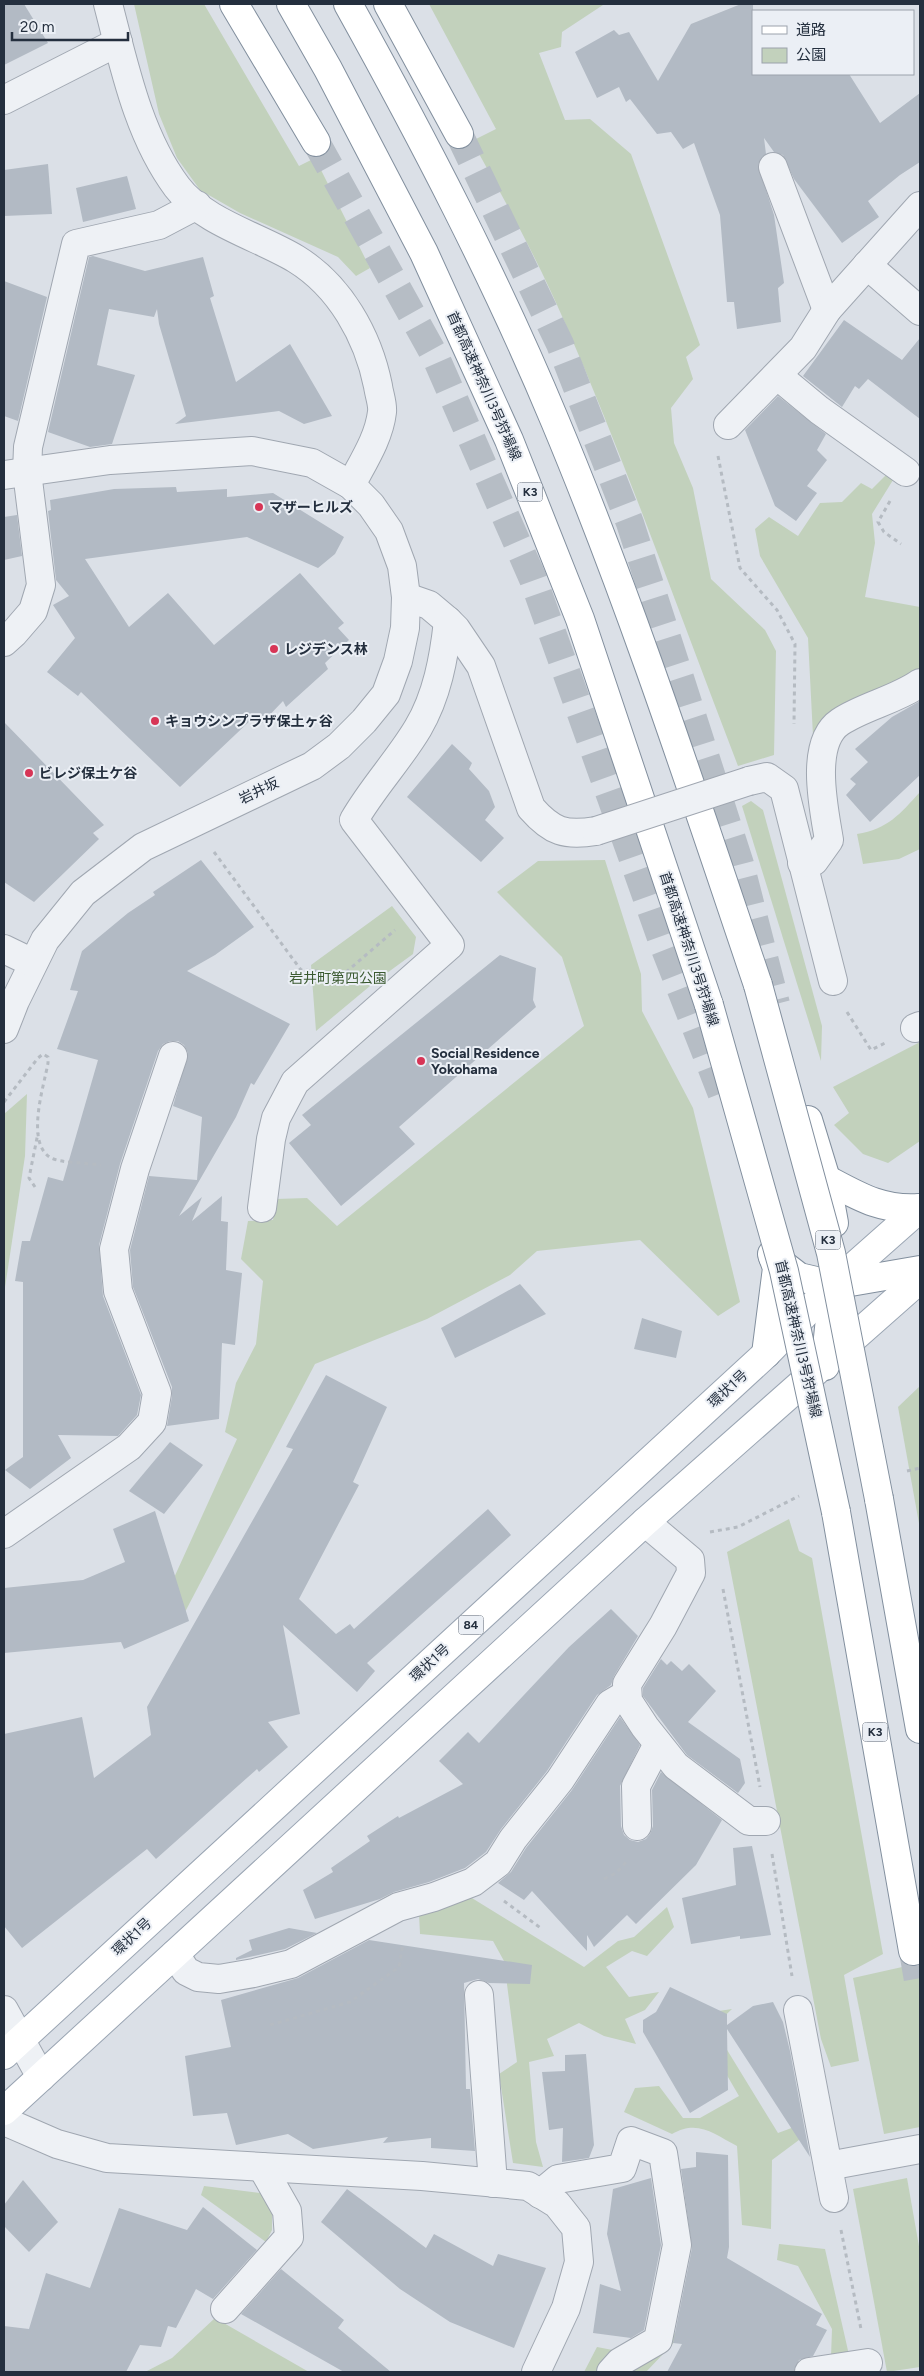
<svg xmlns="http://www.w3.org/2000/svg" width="924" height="2376" font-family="Figtree,'Noto Sans JP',sans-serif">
  <rect width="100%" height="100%" fill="#dbe0e7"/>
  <!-- green -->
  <g fill="#c2d1bc">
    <polygon points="134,4 204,4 299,166 315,158 370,268 356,276 338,257 240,213 200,190 177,158 159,114"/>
    <path d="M429,4L603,5L562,32L561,47L539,53L565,120L590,119L631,154L700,345L686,357L693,379L671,408L674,443L693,488L711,579L765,630L776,651L774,755L738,766C681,618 628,468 565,323C538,260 505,201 472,141L496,129Z"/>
    <polygon points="888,473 893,480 872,514 875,543 865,597 920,607 920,669 910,677 829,714 813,736 808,638 760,556 755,529 769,517 798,536 820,503 842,502 861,483 872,489"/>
    <path d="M920,792V849L899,859L863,864L857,834C888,829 900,814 920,792Z"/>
    <polygon points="751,801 763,810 822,1026 821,1061 742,806"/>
    <polygon points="605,860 641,974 642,1011 693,1108 740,1302 718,1316 640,1240 537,1251 510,1275 427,1319 315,1364 185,1612 163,1602 237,1439 225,1432 236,1383 256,1344 263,1281 241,1259 248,1221 273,1220 276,1199 307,1198 337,1226 584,1026 562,957 497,892 538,861"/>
    <polygon points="392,906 416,937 413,954 376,981 316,1031 311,965"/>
    <polygon points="920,1042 920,1141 888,1163 863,1154 834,1125 849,1113 833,1087"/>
    <polygon points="27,1094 25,1156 4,1294 4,1114"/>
    <polygon points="920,1386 920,1529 898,1407"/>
    <polygon points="789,1519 799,1551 812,1558 883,1954 844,1975 859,2061 831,2067 821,2039 727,1552"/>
    <polygon points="467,1895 584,1967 618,1941 634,1937 667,1907 674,1927 647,1956 632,1951 606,1967 629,1997 659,1992 645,2010 625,2019 636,2044 604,2036 579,2023 547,2039 554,2056 529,2062 536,2142 543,2167 513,2163 499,2074 517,2062 504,1961 493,1941 420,1934 419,1914"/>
    <polygon points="920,1963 920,2127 884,2134 853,1978"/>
    <path d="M732,2009L713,2027L778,2133L797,2126L803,2137L772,2160L771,2229L742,2225L737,2146C714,2134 698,2119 672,2134L624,2112L635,2088L659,2086L683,2118H700L739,2096L692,2015Z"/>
    <polygon points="907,2178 920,2252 920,2367 887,2372 853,2189"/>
    <polygon points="204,2186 260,2193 272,2204 272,2230 266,2242 201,2195"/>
    <polygon points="779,2244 825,2249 849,2355 831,2357 832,2329 798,2266 777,2260"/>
    <polygon points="215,2318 309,2372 145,2372 172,2358"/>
    <polygon points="655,2329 681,2335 646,2372 584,2372 597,2347 623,2352"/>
  </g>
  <!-- building -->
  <g fill="#b2bac4">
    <polygon points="4,4 24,4 48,43 4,65"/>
    <polygon points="741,4 753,4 753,74 849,74 880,123 920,93 920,162 900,175 868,201 879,217 842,243 794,179 783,155 774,152 764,138 766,154 761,158 758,165 774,215 784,283 778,288 781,322 737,329 734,302 727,302 720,215 694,143 683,149 671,132 657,134 630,99 626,102 619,87 597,98 575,52 614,30 619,35 629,32 658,81 691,24"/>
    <polygon points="48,164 52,214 4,216 4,170"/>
    <polygon points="127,176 136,209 83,222 76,188"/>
    <polygon points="93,256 145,271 203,257 214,296 210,298 236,382 290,344 332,416 304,424 279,411 175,424 186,416 159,324 157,309 154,317 109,309 97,365 135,375 112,444 90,447 48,432 89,257"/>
    <polygon points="4,281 47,297 18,421 4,416"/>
    <polygon points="844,320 902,360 920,338 920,419 868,379 859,389 855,386 842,407 803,376"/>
    <polygon points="778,396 826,434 817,450 827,460 807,486 817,493 796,521 775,506 745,430"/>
    <polygon points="176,487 177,492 227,489 227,497 273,493 344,537 335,554 318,568 247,537 85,559 129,627 168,593 214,645 300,573 344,623 338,628 349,640 325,663 328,669 286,707 283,701 261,724 254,717 180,787 81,692 78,696 47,672 75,638 53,605 69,596 56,580 48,511 51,510 50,500 114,489"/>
    <polygon points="17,515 22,556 4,560 4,517"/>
    <polygon points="920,701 920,775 870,822 846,795 856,784 850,779 868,762 855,749 892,717"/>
    <polygon points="4,722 104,825 93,833 99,839 34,902 4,882"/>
    <polygon points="452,744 472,763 469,769 489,791 495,807 485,820 504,838 481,862 407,797"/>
    <polygon points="201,860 254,927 215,955 187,971 290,1024 254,1085 251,1083 236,1117 179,1216 202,1197 192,1221 222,1196 221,1221 228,1222 226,1270 242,1273 235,1345 222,1343 219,1419 167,1426 172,1396 172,1387 133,1287 130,1250 149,1176 197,1180 202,1117 173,1106 188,1053 184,1045 178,1041 170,1041 163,1044 158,1051 120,1164 99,1245 103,1296 141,1395 137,1415 118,1436 58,1435 71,1458 30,1489 5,1470 23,1457 23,1282 15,1281 22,1241 30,1241 48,1177 63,1181 98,1060 57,1049 78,991 70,990 82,951 128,913 155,895 153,892"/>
    <polygon points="500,955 536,968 533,1000 536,1007 399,1127 415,1144 341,1206 289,1143 311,1125 302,1115"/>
    <polygon points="520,1284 546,1314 455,1358 441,1328"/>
    <polygon points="642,1318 682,1331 676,1358 634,1349"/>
    <polygon points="326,1375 387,1407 353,1482 359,1485 299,1599 336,1634 350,1624 354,1629 488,1509 511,1535 367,1663 375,1671 357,1692 283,1625 300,1714 268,1722 288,1747 259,1772 257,1769 156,1859 147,1849 22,1948 4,1926 4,1734 82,1717 94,1778 151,1735 147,1707 293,1449 286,1447"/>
    <polygon points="170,1442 203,1465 164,1514 129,1491"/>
    <polygon points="155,1511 189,1621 124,1649 121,1642 4,1653 4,1588 83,1580 125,1562 113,1529"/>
    <polygon points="611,1609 638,1636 614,1676 611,1685 597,1695 547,1771 501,1829 486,1852 465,1868 429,1882 394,1892 380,1899 315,1919 303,1890 333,1872 331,1868 370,1841 367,1836 398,1816 399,1818 463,1784 439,1761 468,1732 479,1743 569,1647"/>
    <polygon points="661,1659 667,1665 671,1661 682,1671 689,1664 716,1691 688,1722 740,1759 745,1783 738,1793 687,1755 643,1696 643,1688"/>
    <polygon points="620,1717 640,1745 620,1786 621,1826 624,1835 630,1840 638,1842 646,1839 650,1834 653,1826 652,1790 661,1772 722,1820 696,1865 636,1924 627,1915 594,1947 587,1935 587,1951 532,1891 524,1900 498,1883 511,1872 526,1848 572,1790"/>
    <polygon points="752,1846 771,1935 740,1939 740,1936 691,1944 682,1898 736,1885 733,1848"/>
    <polygon points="289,1928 317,1933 285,1949 236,1960 236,1958 252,1950 249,1940"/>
    <polygon points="369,1940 532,1965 530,1984 489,1983 478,1979 464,1983 466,2089 470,2089 475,2151 431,2148 431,2138 383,2143 388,2137 313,2149 288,2134 236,2145 227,2113 193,2116 185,2056 231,2047 221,2000 298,1978"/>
    <polygon points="670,1987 727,2014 727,2025 753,2006 773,2002 783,2022 790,2051 810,2157 727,2029 728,2090 690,2113 643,2032 643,2020 656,2012"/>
    <polygon points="586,2054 594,2145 589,2158 562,2162 563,2128 549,2130 542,2072 565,2071 565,2055"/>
    <polygon points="696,2152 728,2155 729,2247 727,2258 822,2314 816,2325 827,2330 813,2356 799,2360 794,2372 667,2372 682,2344 673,2343 692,2248 681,2169 696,2167"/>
    <polygon points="651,2178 661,2245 644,2330 631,2338 593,2333 600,2284 621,2291 607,2234 613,2189"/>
    <polygon points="23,2180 58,2222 29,2252 4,2226 4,2205"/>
    <polygon points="347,2189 426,2248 434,2234 493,2266 498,2254 546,2268 514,2348 450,2322 400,2289 321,2222"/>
    <polygon points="203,2207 257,2250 213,2299 196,2289 176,2328 168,2326 161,2347 140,2345 126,2372 4,2372 4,2326 29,2329 46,2273 90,2288 119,2208 187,2230"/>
    <polygon points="281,2269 344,2320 338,2328 391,2372 344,2372 241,2314"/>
  </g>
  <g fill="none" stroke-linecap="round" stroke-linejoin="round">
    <!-- highway-tunnel -->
    <g stroke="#b6bdc5" stroke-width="28" stroke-dasharray="28 14" stroke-linecap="butt">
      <polyline points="459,134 560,344 630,523 740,864 776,1004"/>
      <polyline points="316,142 436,358 533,579 665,949 725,1102"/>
      <polyline points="913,1951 920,1992"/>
    </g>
    <!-- minor casing -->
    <g stroke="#a0a7b1" stroke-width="30">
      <g id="minor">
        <path d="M108,4C124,65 138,135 177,187C203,222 260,237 296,259C340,286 368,336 378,386C379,394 383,404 382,412C379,438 363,462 351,485"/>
        <polyline points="4,100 118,42"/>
        <polyline points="773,167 827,310"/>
        <polyline points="867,265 920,311"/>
        <polyline points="778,376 819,410 906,472"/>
        <polyline points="728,425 803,348 827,310 920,206"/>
        <polyline points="4,475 110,460 252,451 312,463 351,485 371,505 389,531 402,566 406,597 405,628 398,661 386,694 364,721 339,746 312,766 143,847 83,893 45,940 15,1001 4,1029"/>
        <path d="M406,597L429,605L448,621L456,629L481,666L531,808C552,832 565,836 596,831"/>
        <polyline points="4,642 14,633 33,611 41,585 27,472 28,447 76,244 159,225 197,205"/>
        <polyline points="749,781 767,777 784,789 833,981"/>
        <path d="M802,863L814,861L829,840C824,809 809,743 840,722C864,706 896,700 920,683"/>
        <polyline points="4,949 33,963"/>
        <polyline points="915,1028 920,1026"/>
        <path d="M262,1208L271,1139L276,1118L295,1082L450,945L354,820C373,787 399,760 418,728C437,696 444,658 448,621"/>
        <polyline points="645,1522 690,1560 691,1573 663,1626 627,1684 628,1701 645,1727 676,1766 749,1821 766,1821"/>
        <polyline points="4,1534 129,1447 152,1422 157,1393 118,1291 114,1249 135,1169 173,1056"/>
        <polyline points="637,1826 636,1786 658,1744"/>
        <polyline points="175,1954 186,1971 198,1977 219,1979 254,1973 291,1964 398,1907 434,1897 473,1882 498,1863 513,1839 560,1780 610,1704 627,1694"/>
        <polyline points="479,1995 493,2183"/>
        <polyline points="4,2010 41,2077"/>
        <polyline points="798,2010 834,2198"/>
        <polyline points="4,2121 57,2144 107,2158 422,2176 528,2186 557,2204 576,2228 579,2262 566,2308 536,2372"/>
        <polyline points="828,2166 920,2149"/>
        <polyline points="540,2194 558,2179 622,2168 631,2141 663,2153 677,2245 658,2340 620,2362 611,2372"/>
        <polyline points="225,2309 289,2237 287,2211 262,2167"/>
        <polyline points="809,2372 868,2363"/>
      </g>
    </g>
    <!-- major casing -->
    <g stroke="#9aa5b3" stroke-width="30">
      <g id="major">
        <polyline points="4,2055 766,1354 833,1285 920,1208"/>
        <polyline points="4,2111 645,1522 920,1279"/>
      </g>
    </g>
    <!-- highway casing -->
    <g stroke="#828f9e" stroke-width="30">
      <g id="highway">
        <polyline points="234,4 316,142"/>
        <polyline points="291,4 328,69 424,253 509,440 580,619 709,1005"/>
        <path d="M348,4C423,139 495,277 555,421C632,605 694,796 758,985"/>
        <polyline points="388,4 459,134"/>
        <polyline points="808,1120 826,1179 834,1223"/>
        <path d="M826,1179C858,1196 882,1211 920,1208"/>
        <polyline points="773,1257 799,1277 833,1285 920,1270"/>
        <polyline points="766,1354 777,1268 772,1254"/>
        <polyline points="825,1366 834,1281"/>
        <polyline points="879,1499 920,1729"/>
        <polyline points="836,1512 913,1951"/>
      </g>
    </g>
    <!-- path -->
    <g stroke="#b5bbc2" stroke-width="3" stroke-dasharray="4 4" stroke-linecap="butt">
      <polyline points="718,456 740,568 777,610 795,644 794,724"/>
      <polyline points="890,501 878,522 884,532 901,544"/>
      <polyline points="214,852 301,970 345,973 395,930"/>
      <polyline points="847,1012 871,1050 885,1043"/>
      <path d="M4,1102L38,1058L43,1054L48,1057V1063C44,1086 25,1143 51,1158C61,1163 88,1163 101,1165"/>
      <polyline points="35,1187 29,1178 38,1133"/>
      <polyline points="907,1471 920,1468"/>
      <polyline points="710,1532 738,1527 799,1496"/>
      <polyline points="723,1589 760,1787"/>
      <polyline points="772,1854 792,1976"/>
      <polyline points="604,1879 616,1873 629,1859"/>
      <polyline points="504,1901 542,1929"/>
      <polyline points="270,2025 350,2002 399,1967 403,1943"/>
      <polyline points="841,2230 861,2329"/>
    </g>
    <!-- minor -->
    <use href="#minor" stroke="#eef1f5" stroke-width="28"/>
    <!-- major -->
    <use href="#major" stroke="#fff" stroke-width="28"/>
    <!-- highway -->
    <use href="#highway" stroke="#fff" stroke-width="28"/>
    <!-- minor-bridge casing -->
    <g stroke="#a0a7b1" stroke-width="30" stroke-linecap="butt">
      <polyline id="minor-bridge" points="596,831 749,781"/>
    </g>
    <!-- highway-bridge casing -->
    <g stroke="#828f9e" stroke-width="30" stroke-linecap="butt">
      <g id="highway-bridge">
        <polyline points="758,985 831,1253 879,1499"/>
        <polyline points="709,1005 784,1271 836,1512"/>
      </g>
    </g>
    <!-- minor-bridge -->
    <use href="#minor-bridge" stroke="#eef1f5" stroke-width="28"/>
    <!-- highway-bridge -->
    <use href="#highway-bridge" stroke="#fff" stroke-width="28"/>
  </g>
  <!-- markers -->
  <g fill="#d73556" stroke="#ebeff5" stroke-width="2">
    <circle cx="259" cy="507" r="5"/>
    <circle cx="274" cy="649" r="5"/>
    <circle cx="155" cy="721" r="5"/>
    <circle cx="29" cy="773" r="5"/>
    <circle cx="421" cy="1061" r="5"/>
  </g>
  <g text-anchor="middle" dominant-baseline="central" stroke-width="4" stroke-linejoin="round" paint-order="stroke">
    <!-- shield labels -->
    <g fill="#ebeff5" stroke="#606975" stroke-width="1">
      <rect x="517.5" y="482.5" width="25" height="19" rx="4"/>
      <rect x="815.5" y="1230.5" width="25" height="19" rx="4"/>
      <rect x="458.5" y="1615.5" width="25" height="19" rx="4"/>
      <rect x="862.5" y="1722.5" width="25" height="19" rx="4"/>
    </g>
    <g font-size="12" font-weight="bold" fill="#242f3e">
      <text x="530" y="492">K3</text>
      <text x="828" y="1240">K3</text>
      <text x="471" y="1625">84</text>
      <text x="875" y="1732">K3</text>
    </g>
    <!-- street labels -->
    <g font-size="14" fill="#242f3e" stroke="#ebeff5">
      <text transform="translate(484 386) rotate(66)">首都高速神奈川3号狩場線</text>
      <text transform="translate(259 791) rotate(-26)">岩井坂</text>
      <text transform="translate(689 949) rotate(72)">首都高速神奈川3号狩場線</text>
      <text transform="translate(798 1339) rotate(77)">首都高速神奈川3号狩場線</text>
      <text transform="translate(728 1389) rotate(-43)">環状1号</text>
      <text transform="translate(430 1663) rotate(-43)">環状1号</text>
      <text transform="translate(132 1937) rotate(-43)">環状1号</text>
    </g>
    <!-- poi labels -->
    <g font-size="14" font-weight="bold" fill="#242f3e" stroke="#ebeff5" text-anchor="start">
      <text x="269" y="507">マザーヒルズ</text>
      <text x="284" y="649">レジデンス林</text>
      <text x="165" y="721">キョウシンプラザ保土ヶ谷</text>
      <text x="39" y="773">ビレジ保土ケ谷</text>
      <text x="431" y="1053">Social Residence<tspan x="431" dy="16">Yokohama</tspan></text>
    </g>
    <!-- park labels -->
    <g font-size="14" fill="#3b5a31" stroke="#ebeff5">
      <text x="338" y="978">岩井町第四公園</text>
    </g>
  </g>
  <!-- border -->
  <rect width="924" height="2376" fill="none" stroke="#242f3e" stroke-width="10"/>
  <!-- legend -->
  <rect x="752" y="10" width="162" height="65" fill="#ebeff5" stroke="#9ba2ac"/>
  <rect x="762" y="26" width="25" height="8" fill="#ffffff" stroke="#9ba2ac"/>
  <text x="796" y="35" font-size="15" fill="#242f3e">道路</text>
  <rect x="762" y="48" width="25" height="15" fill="#c2d1bc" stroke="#9ba2ac"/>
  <text x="796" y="60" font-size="15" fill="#242f3e">公園</text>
  <!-- scale -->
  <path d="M12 32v8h116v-8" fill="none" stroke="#242f3e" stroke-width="2.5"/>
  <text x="20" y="32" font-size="15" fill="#242f3e" stroke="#ebeff5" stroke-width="4" paint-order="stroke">20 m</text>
</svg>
